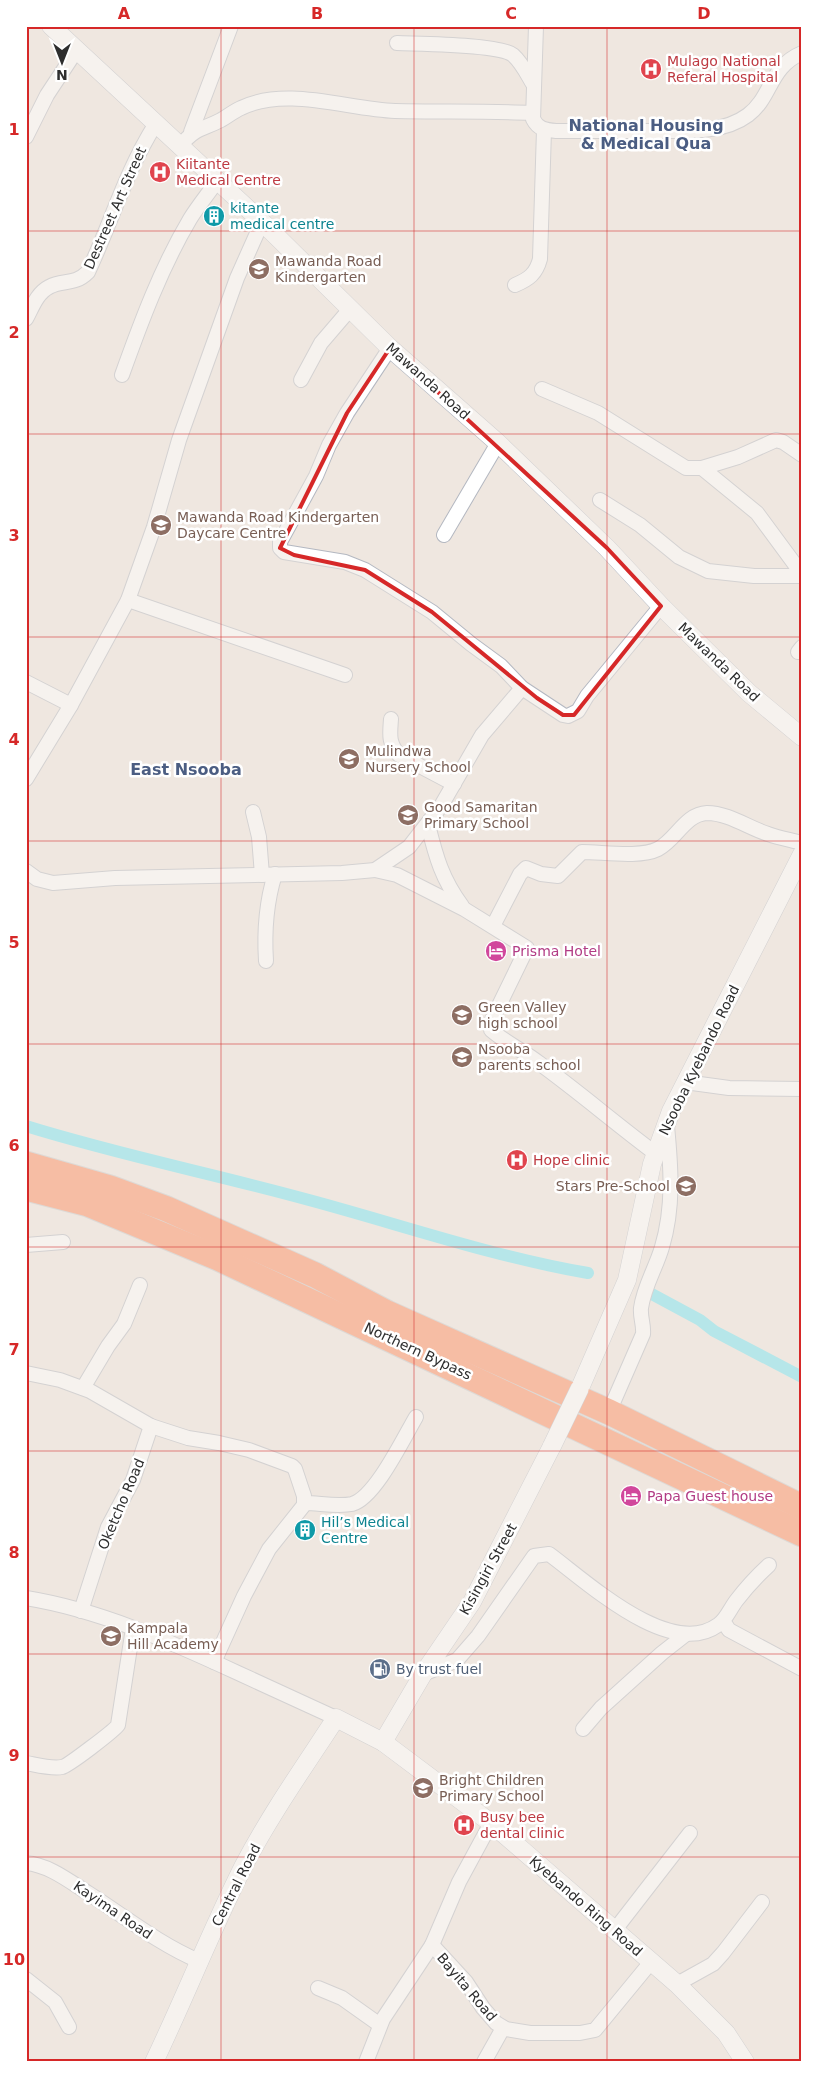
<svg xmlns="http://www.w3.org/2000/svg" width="828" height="2088" font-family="'DejaVu Sans',sans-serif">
  <rect width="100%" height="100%" fill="#efe7e0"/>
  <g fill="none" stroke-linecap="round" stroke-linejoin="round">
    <!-- canal -->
    <g stroke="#71e5f4" stroke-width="12">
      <path d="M26,1126C119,1155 215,1174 309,1200C402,1225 494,1257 588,1273"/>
      <polyline points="648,1292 700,1320 714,1331 802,1377"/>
    </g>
    <!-- minor casing -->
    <g stroke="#b4b8c1" stroke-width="16">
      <g id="minor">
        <path d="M536,26L533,119C538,129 545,130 556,131C585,131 614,131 644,131C677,130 720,136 748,115C772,97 769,67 802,53"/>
        <path d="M397,43C418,44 499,44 513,55C522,63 527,74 533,84"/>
        <polyline points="191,132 231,26"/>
        <polyline points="26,137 47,95 76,51"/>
        <path d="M181,145C196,127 202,130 221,120C228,116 234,111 241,108C286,86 347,109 395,111C441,112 487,111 532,113"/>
        <path d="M515,285C529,279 536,274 540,259L544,130"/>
        <path d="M26,319C32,308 37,293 49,287C63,279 74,286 88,272C112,221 125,173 155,125"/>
        <polyline points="390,348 347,413 329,445 316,476 280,542 280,548 284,552 345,562 365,570 432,612 471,644 501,666 522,688 563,715 568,716 578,711 587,696 661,606"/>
        <path d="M122,375C141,322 161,268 190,219C198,206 208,194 217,181"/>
        <polyline points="301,380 321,343 351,308"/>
        <polyline points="542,389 598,413 686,468 702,468 738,457 776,440 783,442 802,455"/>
        <polyline points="702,468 757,513 802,574"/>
        <polyline points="600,500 640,525 679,557 708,571 754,576 802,576"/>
        <polyline points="444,535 498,443"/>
        <polyline points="128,600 345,675"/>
        <polyline points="798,652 802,647"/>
        <polyline points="26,682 71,705"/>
        <path d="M391,719C390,734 388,743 399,755L454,784"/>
        <polyline points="26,779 71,705 128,600 154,527 179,440 237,278 262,222"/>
        <polyline points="253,812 259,837 262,875"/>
        <path d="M428,825C436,857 442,879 462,906"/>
        <path d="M375,870L397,875L464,909L527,948L491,1022V1030C506,1043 524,1051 539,1063C579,1092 616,1124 655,1153"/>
        <polyline points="26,871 37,879 53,883 115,878 342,873 375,870 409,847 441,806 482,735 522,688"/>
        <path d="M493,926L520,874L526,868L541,874L558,876L582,852C603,852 640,858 658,849C676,840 685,814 707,813C728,813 749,828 768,834C779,838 791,840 802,843"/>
        <path d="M266,961C264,930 266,903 275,874"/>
        <polyline points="685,1082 729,1088 802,1089"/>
        <polyline points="26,1245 63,1242"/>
        <polyline points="26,1373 60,1380 90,1391 151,1426 188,1438 219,1443 249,1450 292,1466 295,1469 304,1496 304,1505 269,1549 244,1596 214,1662"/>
        <polyline points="83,1388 108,1346 124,1324 140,1285"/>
        <path d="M609,1412L643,1334C644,1325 640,1317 641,1308C644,1286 656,1268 662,1247C674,1207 671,1167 667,1126"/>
        <path d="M305,1503C319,1503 337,1507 352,1504C375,1498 403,1439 416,1417"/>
        <path d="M26,1598C100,1610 171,1642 238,1673C271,1688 304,1703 336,1718"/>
        <polyline points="81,1611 108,1527 133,1480 151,1426"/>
        <polyline points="723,1621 729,1630 802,1669"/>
        <path d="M423,1674L457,1660L478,1636L534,1556L549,1554C586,1581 670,1660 718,1625C726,1620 730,1609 736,1601C746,1588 757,1576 769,1565"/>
        <polyline points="583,1729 601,1708 662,1653 685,1635"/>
        <path d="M26,1763C37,1765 51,1769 62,1767C68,1766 115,1730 118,1725L133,1628"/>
        <path d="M26,1863C49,1865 69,1881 88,1893C124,1916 159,1944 199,1961"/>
        <polyline points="614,1931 690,1833"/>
        <polyline points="432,1945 466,1982 483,2008 496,2023 506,2029 530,2033 580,2033 595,2030 651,1962"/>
        <polyline points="26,1979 55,2002 69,2027"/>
        <polyline points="677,1984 713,1964 723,1953 762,1902"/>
        <polyline points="318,1988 342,1998 380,2025"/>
        <polyline points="366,2062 383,2019 432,1945 459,1882 491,1823"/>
        <polyline points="484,2062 503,2028"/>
      </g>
    </g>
    <!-- tertiary casing -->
    <g stroke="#b4b8c1" stroke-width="19">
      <g id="tertiary">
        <polyline points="51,26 262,222 390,348 498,443 607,548 661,606 749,693 802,737"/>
        <polyline points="580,1388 627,1280 652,1164 671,1111 802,854"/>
        <polyline points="383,1742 423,1674 472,1602 552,1446"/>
        <path d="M154,2062C185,1997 211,1931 243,1867C270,1815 304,1767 336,1718L383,1742L491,1823L677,1984L726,2033L745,2062"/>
      </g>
    </g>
    <!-- motorway casing -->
    <g stroke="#c9c9c9" stroke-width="27">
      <g id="motorway">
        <polyline points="26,1164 110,1188 167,1209 315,1275 387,1313 609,1412 802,1507"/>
        <polyline points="26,1188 88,1204 218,1258 802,1534"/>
      </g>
    </g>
    <!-- minor -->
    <use href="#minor" stroke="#fff" stroke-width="14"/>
    <!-- tertiary -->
    <use href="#tertiary" stroke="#fff" stroke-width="18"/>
    <!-- motorway -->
    <use href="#motorway" stroke="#ff8a5c" stroke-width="25"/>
    <!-- tertiary-bridge casing -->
    <g stroke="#b4b8c1" stroke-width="19" stroke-linecap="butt">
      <polyline id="tertiary-bridge" points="552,1446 580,1388"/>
    </g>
    <!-- tertiary-bridge -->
    <use href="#tertiary-bridge" stroke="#fff" stroke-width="18"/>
  </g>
  <!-- marked area -->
  <path d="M0 0H828V2088H0ZM390,348L607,548L661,606L574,715H563L537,698L432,612L365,570L294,555L280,548L347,413Z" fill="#efe7e0" fill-opacity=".55" fill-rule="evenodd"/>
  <path fill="none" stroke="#d62828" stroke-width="4" stroke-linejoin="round" d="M390,348L607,548L661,606L574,715H563L537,698L432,612L365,570L294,555L280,548L347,413Z"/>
  <!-- grid -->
  <path fill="none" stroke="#d62828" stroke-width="1" stroke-opacity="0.55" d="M221,26V2062M414,26V2062M607,26V2062M26,231H802M26,434H802M26,637H802M26,841H802M26,1044H802M26,1247H802M26,1451H802M26,1654H802M26,1857H802"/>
  <!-- icons -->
  <defs>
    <g id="hospital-disc" transform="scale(1.125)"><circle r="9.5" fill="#e0444e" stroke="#fff"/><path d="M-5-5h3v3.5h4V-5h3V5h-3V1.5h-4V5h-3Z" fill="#fff"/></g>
    <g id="building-disc" transform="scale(1.125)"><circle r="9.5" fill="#0f9aa8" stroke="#fff"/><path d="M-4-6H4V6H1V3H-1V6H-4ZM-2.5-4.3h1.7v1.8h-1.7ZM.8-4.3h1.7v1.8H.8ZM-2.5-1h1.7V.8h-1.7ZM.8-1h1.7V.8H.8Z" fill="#fff"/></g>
    <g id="school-disc" transform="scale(1.125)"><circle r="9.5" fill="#8d6e63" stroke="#fff"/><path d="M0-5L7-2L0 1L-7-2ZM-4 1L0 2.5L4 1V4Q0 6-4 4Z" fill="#fff"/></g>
    <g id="hotel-disc" transform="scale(1.125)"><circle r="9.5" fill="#d1479c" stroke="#fff"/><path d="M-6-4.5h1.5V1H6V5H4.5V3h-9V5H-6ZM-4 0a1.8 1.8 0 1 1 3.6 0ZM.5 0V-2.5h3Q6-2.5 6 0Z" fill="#fff"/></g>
    <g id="fuel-disc" transform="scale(1.125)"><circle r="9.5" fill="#5c6f8a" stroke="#fff"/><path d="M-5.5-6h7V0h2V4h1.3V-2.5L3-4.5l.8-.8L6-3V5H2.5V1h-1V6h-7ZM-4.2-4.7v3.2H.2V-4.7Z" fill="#fff"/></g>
  </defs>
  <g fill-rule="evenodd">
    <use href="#hospital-disc" x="651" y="69"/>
    <use href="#hospital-disc" x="160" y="172"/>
    <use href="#building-disc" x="214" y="216"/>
    <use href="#school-disc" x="259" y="269"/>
    <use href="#school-disc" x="161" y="525"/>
    <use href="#school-disc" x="349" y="759"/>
    <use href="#school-disc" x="408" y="815"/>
    <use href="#hotel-disc" x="496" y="951"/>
    <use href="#school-disc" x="462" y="1015"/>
    <use href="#school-disc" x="462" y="1057"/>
    <use href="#hospital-disc" x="517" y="1160"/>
    <use href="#school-disc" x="686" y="1186"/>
    <use href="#hotel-disc" x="631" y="1496"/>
    <use href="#building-disc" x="305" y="1530"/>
    <use href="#school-disc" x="111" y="1636"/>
    <use href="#fuel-disc" x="380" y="1669"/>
    <use href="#school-disc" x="423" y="1788"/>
    <use href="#hospital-disc" x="464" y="1825"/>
  </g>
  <g text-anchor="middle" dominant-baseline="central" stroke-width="5" stroke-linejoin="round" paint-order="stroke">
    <!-- health labels -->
    <g font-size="14" fill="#be3a42" stroke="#fff" text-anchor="start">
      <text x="667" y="61">Mulago National<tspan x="667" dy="16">Referal Hospital</tspan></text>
      <text x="176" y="164">Kiitante<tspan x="176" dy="16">Medical Centre</tspan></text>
      <text x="533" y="1160">Hope clinic</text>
      <text x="480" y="1817">Busy bee<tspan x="480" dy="16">dental clinic</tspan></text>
    </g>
    <!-- street labels -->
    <g font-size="14" fill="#2e2e2e" stroke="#fff">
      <text transform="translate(115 208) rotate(-66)">Destreet Art Street</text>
      <text transform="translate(428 381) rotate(42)">Mawanda Road</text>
      <text transform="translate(719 662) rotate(44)">Mawanda Road</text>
      <text transform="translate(699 1060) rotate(-64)">Nsooba Kyebando Road</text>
      <text transform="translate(418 1351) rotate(25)">Northern Bypass</text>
      <text transform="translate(121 1504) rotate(-67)">Oketcho Road</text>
      <text transform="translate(488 1569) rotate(-61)">Kisingiri Street</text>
      <text transform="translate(236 1885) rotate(-63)">Central Road</text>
      <text transform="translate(586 1906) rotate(41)">Kyebando Ring Road</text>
      <text transform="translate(113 1910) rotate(34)">Kayima Road</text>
      <text transform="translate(467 1987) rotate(50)">Bayita Road</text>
    </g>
    <!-- culture labels -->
    <g font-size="14" fill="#0d838f" stroke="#fff" text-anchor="start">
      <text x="230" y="208">kitante<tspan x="230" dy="16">medical centre</tspan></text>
      <text x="321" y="1522">Hil’s Medical<tspan x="321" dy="16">Centre</tspan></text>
    </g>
    <!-- education labels -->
    <g font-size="14" fill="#785e54" stroke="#fff" text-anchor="start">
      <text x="275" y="261">Mawanda Road<tspan x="275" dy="16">Kindergarten</tspan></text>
      <text x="177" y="517">Mawanda Road Kindergarten<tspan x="177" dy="16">Daycare Centre</tspan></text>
      <text x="365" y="751">Mulindwa<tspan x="365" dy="16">Nursery School</tspan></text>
      <text x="424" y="807">Good Samaritan<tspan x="424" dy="16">Primary School</tspan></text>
      <text x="478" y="1007">Green Valley<tspan x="478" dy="16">high school</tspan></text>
      <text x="478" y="1049">Nsooba<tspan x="478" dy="16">parents school</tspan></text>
      <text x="670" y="1186" text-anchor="end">Stars Pre-School</text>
      <text x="127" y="1628">Kampala<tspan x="127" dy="16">Hill Academy</tspan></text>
      <text x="439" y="1780">Bright Children<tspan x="439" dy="16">Primary School</tspan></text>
    </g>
    <!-- hotel labels -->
    <g font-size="14" fill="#b23c85" stroke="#fff" text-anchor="start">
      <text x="512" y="951">Prisma Hotel</text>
      <text x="647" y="1496">Papa Guest house</text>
    </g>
    <!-- service labels -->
    <g font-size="14" fill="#4e5e75" stroke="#fff" text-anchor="start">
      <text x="396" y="1669">By trust fuel</text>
    </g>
    <!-- quarter labels -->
    <g font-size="16" font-weight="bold" fill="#4b5d82" stroke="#fff">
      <text x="646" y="125">National Housing<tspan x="646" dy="18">&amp; Medical Qua</tspan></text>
      <text x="186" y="769">East Nsooba</text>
    </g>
  </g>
  <!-- border -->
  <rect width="828" height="2088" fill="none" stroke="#ffffff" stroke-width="55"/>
  <!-- north arrow -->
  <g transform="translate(62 62) rotate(180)" stroke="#ffffff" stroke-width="4" paint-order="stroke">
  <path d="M0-4L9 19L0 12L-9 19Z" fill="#2e2e2e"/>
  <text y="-8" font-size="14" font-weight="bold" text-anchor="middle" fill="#2e2e2e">N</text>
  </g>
  <rect x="28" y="28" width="772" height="2032" fill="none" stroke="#d62828" stroke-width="2"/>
  <g font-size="16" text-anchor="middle" font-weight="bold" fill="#d62828">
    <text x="124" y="19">A</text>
    <text x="317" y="19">B</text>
    <text x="511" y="19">C</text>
    <text x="704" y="19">D</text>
    <text x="14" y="135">1</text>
    <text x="14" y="338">2</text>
    <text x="14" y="541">3</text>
    <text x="14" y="745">4</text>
    <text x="14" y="948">5</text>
    <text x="14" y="1151">6</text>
    <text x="14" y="1355">7</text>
    <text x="14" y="1558">8</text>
    <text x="14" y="1761">9</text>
    <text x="14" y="1965">10</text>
  </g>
</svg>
